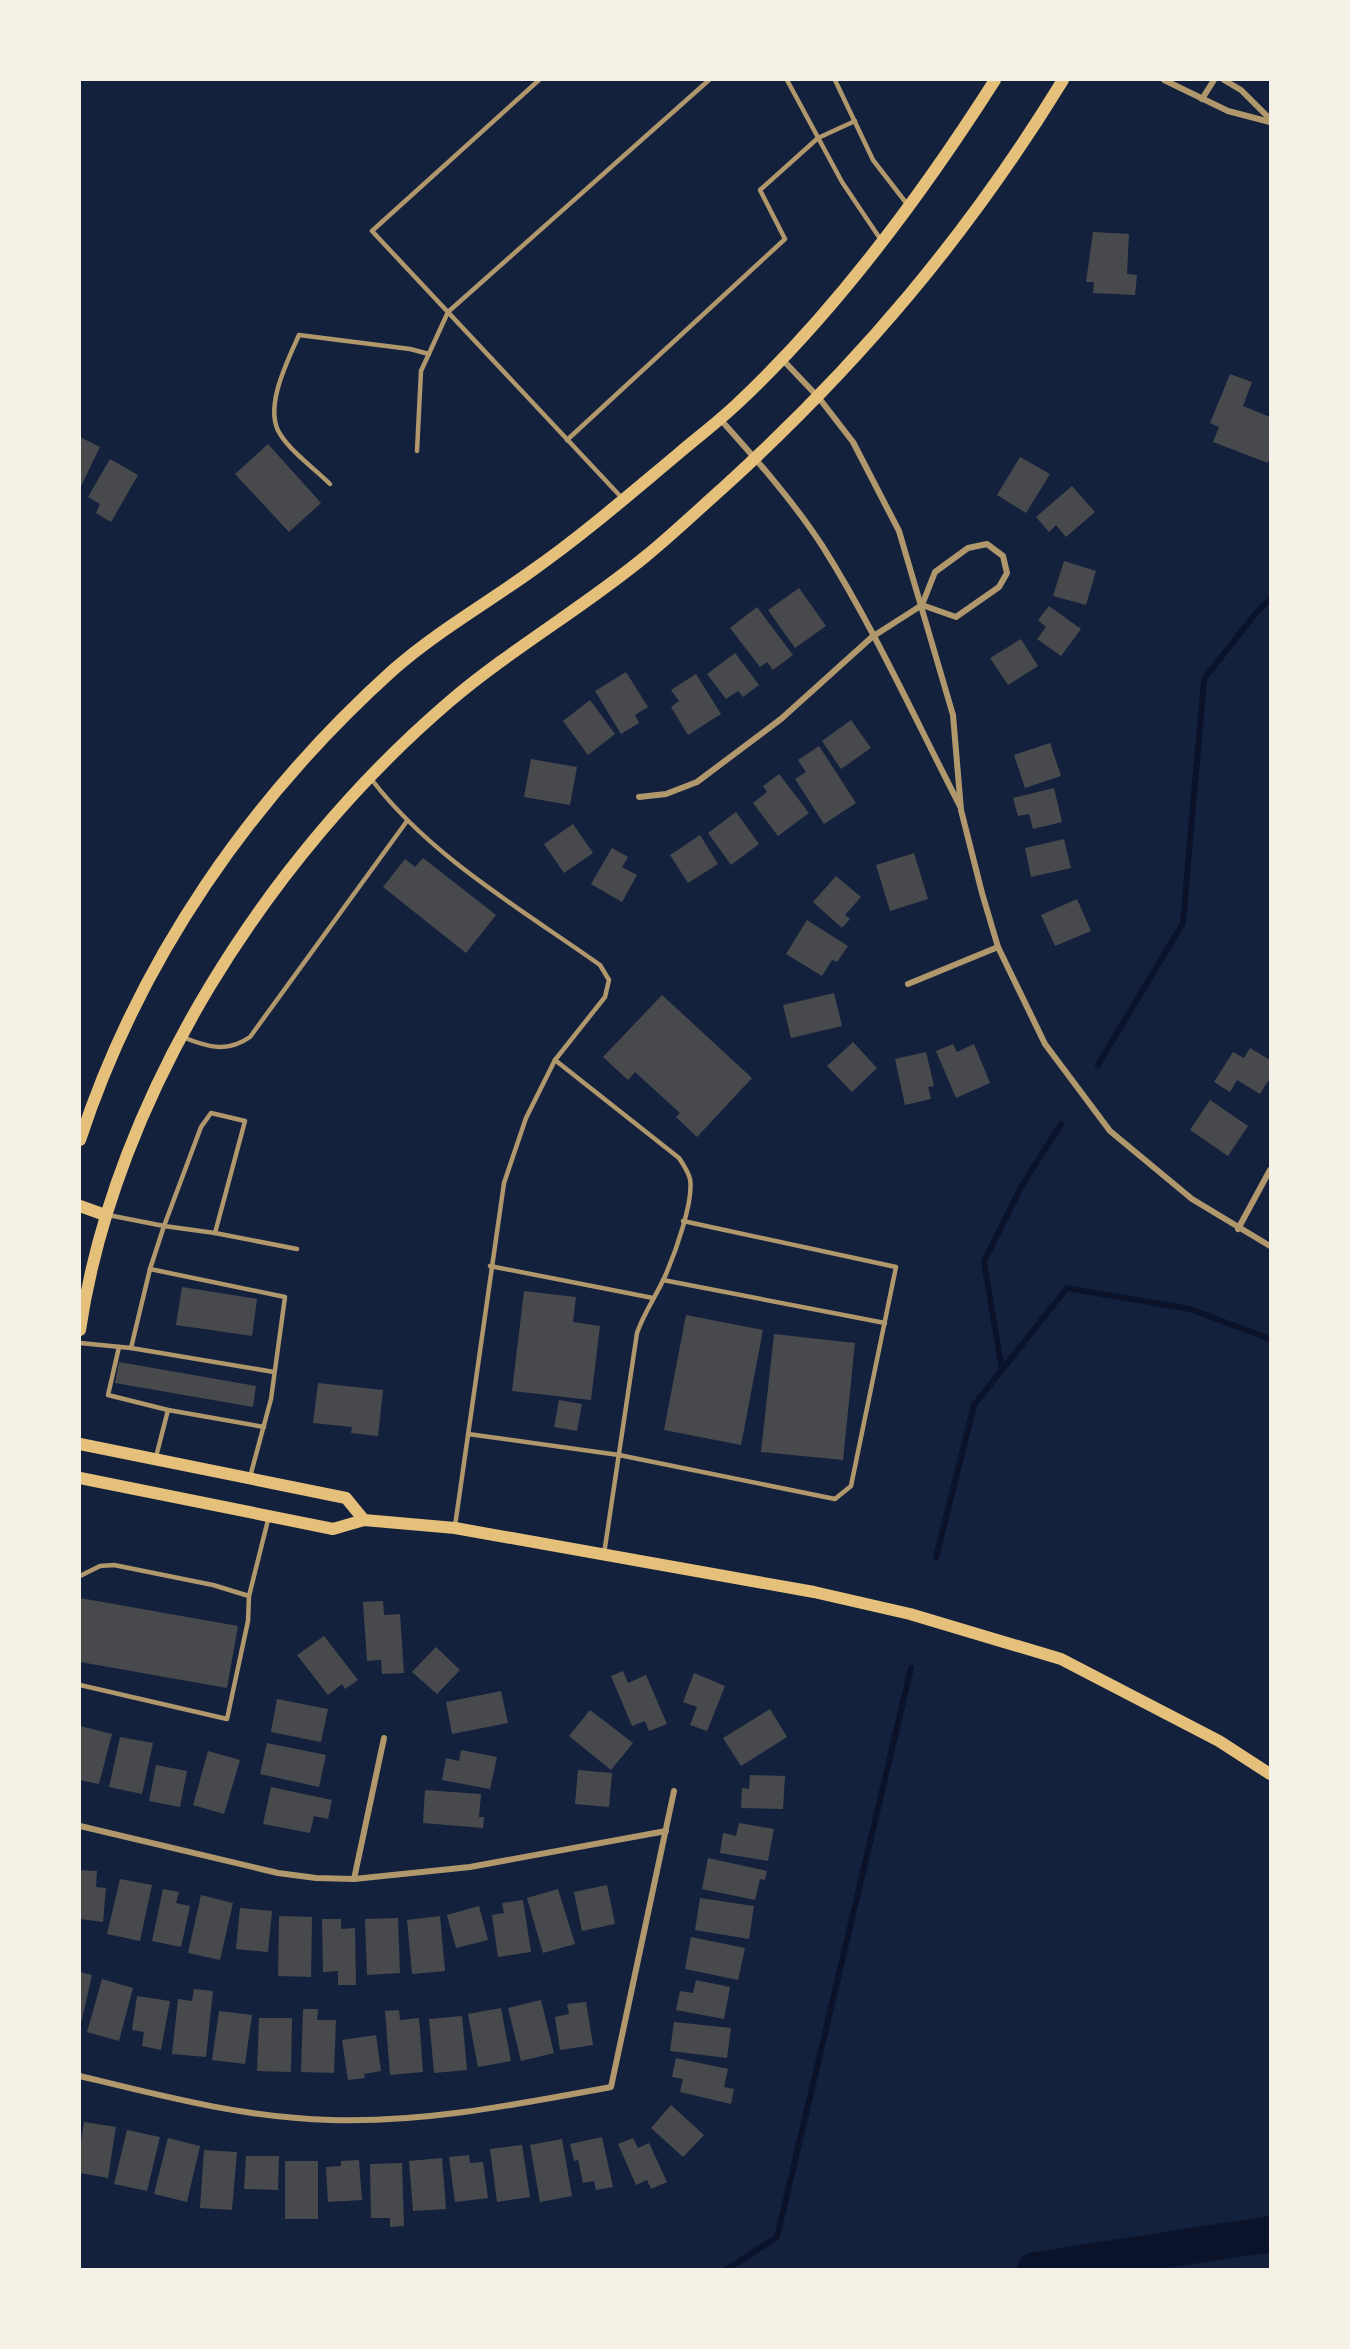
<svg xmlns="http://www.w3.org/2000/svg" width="1350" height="2349" font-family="Raleway,sans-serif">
  <rect width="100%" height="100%" fill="#14213d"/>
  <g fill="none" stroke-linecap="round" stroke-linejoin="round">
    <!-- stream -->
    <g stroke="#0b132b" stroke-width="6">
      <polyline points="1098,1065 1183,923 1204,679 1256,613 1270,599"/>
      <polyline points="1002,1370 984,1261 1021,1187 1061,1124"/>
      <polyline points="936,1557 974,1405 1067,1288 1190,1309 1270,1339"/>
      <polyline points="726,2270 777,2237 911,1668"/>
    </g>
    <!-- river -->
    <polyline stroke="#0b132b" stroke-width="36" points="1035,2270 1270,2234"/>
  </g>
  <!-- building -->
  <g fill="#48494c">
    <polygon points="1093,232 1129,234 1127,274 1137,275 1135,295 1093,293 1094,282 1086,282"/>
    <polygon points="1230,374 1252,382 1243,406 1270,417 1270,456 1268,463 1213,442 1219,427 1210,423"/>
    <polygon points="80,437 100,447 81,486 80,485"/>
    <polygon points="268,444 321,503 289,532 235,474"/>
    <polygon points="1020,457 1050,474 1026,513 997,495"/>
    <polygon points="110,459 138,475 111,522 96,513 100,504 88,497"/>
    <polygon points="1072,486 1095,512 1066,537 1056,525 1049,532 1036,517"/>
    <polygon points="1064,561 1096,571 1086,605 1053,596"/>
    <polygon points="799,588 826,626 795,648 768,610"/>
    <polygon points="1049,606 1081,629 1061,656 1037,639 1046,627 1038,620"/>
    <polygon points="757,607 793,655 773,670 767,662 760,667 730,628"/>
    <polygon points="1021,639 1038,666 1008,685 990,658"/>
    <polygon points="735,653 759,685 743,697 738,691 726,699 707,674"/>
    <polygon points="626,672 648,707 635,715 639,723 621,734 595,691"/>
    <polygon points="696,674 721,714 688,735 671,707 679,701 671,690"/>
    <polygon points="590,700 615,734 588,755 563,721"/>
    <polygon points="851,720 871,748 841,769 822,741"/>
    <polygon points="1050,743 1061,776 1025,788 1014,755"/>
    <polygon points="819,746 856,803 824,824 795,779 806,772 798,760"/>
    <polygon points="531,759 577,767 570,805 524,797"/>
    <polygon points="779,774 809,813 778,836 753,803 767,792 763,786"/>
    <polygon points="1054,788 1062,822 1033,829 1029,814 1018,816 1013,798"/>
    <polygon points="736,812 759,844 731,865 708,833"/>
    <polygon points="573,824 593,853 564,873 544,844"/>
    <polygon points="700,835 718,864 688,883 670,855"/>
    <polygon points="1064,839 1071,868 1031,877 1025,848"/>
    <polygon points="612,848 628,857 622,867 637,875 622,902 591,884"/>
    <polygon points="914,853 928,899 890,911 876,865"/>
    <polygon points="423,858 496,915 466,953 383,887 405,859 415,867"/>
    <polygon points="836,876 861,897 845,915 850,919 842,928 813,902"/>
    <polygon points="1077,899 1091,931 1055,946 1041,915"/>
    <polygon points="807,920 848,946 837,962 832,960 822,976 786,954"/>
    <polygon points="834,993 842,1026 791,1038 783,1005"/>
    <polygon points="662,995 752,1078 697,1137 676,1117 680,1113 635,1072 628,1080 603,1057"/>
    <polygon points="853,1042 877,1068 852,1092 827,1066"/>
    <polygon points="953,1044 957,1052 974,1044 990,1083 956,1098 936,1051"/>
    <polygon points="1250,1048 1270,1060 1270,1083 1268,1081 1260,1094 1237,1080 1230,1092 1214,1082 1233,1052 1244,1058"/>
    <polygon points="926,1052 934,1086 928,1087 931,1099 905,1105 895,1059"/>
    <polygon points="1210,1100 1248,1126 1228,1156 1190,1130"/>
    <polygon points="182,1287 257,1299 252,1336 176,1325"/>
    <polygon points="524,1291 576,1297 573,1322 600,1326 591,1400 512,1391"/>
    <polygon points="686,1315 763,1330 741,1445 664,1430"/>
    <polygon points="774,1334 855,1343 843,1460 761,1452"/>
    <polygon points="119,1362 256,1386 253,1407 115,1383"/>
    <polygon points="318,1383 383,1390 378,1436 351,1433 352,1427 313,1423"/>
    <polygon points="559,1400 582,1404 577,1431 554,1427"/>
    <polygon points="80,1598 238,1626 227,1688 80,1662"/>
    <polygon points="383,1601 384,1615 400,1614 404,1673 382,1674 381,1660 367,1661 363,1602"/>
    <polygon points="324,1636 358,1680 345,1689 342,1684 328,1695 297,1655"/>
    <polygon points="436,1647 460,1670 437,1694 412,1672"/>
    <polygon points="623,1671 628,1683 646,1675 667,1724 649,1731 645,1721 632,1726 611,1676"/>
    <polygon points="694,1673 725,1686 707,1731 690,1725 697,1707 683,1702"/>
    <polygon points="501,1691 508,1723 452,1734 446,1702"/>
    <polygon points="277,1699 328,1709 321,1742 271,1732"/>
    <polygon points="770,1709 787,1737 741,1766 723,1738"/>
    <polygon points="590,1710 633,1743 611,1770 569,1736"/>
    <polygon points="80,1726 112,1734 99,1784 80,1780"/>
    <polygon points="120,1737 153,1743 142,1794 109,1787"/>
    <polygon points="267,1743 326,1755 319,1787 260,1774"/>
    <polygon points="461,1750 497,1757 490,1789 442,1780 446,1758 459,1761"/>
    <polygon points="208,1751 240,1760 224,1814 193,1805"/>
    <polygon points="156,1765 187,1771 180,1807 149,1801"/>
    <polygon points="578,1770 612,1773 609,1807 575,1804"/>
    <polygon points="750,1775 785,1776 783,1809 741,1808 742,1788 749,1789"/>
    <polygon points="271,1787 332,1800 328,1819 314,1816 310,1833 263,1824"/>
    <polygon points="425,1790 481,1794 479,1817 484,1817 483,1828 423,1823"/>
    <polygon points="739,1823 774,1829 768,1861 720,1853 723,1833 736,1836"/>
    <polygon points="708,1858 767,1871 765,1880 760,1879 755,1900 702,1889"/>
    <polygon points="80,1870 97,1871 96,1887 106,1888 103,1922 80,1919"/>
    <polygon points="120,1879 152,1885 140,1941 107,1934"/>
    <polygon points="607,1885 615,1924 582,1931 574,1892"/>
    <polygon points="163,1889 179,1892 176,1903 190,1906 181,1947 152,1941"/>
    <polygon points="558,1889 575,1944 543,1953 527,1898"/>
    <polygon points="201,1895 233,1903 220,1960 188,1953"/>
    <polygon points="700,1898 754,1906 749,1939 695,1930"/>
    <polygon points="523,1900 531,1952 498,1957 492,1915 504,1913 502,1903"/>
    <polygon points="479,1906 488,1940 456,1948 447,1915"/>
    <polygon points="240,1908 272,1911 268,1952 236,1949"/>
    <polygon points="279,1916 312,1917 311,1977 278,1976"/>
    <polygon points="440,1916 445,1971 412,1974 407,1920"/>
    <polygon points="398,1918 400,1973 367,1975 365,1919"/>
    <polygon points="322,1919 341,1919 341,1929 355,1928 356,1985 338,1985 338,1971 323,1972"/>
    <polygon points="691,1937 745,1948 738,1980 685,1969"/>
    <polygon points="80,1972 92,1975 80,2028"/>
    <polygon points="102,1979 133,1988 119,2041 87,2032"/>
    <polygon points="696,1980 730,1987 724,2019 676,2010 680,1991 693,1993"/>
    <polygon points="194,1989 213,1991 206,2057 172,2054 178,1999 192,2001"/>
    <polygon points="137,1996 170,2001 161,2050 142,2046 144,2032 132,2030"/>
    <polygon points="541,2000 554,2053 521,2061 508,2008"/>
    <polygon points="586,2002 593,2045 560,2050 555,2017 569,2014 567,2004"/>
    <polygon points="501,2008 511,2061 478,2067 468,2014"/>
    <polygon points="303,2009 318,2009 317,2020 336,2020 334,2073 301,2072"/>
    <polygon points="399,2010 400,2020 419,2018 423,2072 390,2075 385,2011"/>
    <polygon points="219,2011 252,2015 245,2064 212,2060"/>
    <polygon points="462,2016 467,2070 434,2073 429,2019"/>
    <polygon points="259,2018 292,2018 291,2072 257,2071"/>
    <polygon points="674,2022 731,2028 727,2058 670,2051"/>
    <polygon points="376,2035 381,2071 364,2074 365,2078 348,2080 342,2040"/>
    <polygon points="676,2058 728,2069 724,2087 734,2089 731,2104 680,2092 683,2079 672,2077"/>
    <polygon points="671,2105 704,2135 683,2157 651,2128"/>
    <polygon points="84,2122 116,2127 108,2178 80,2173 80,2147"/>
    <polygon points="127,2130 160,2137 147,2191 114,2184"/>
    <polygon points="602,2137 613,2187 596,2190 594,2181 583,2183 578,2160 574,2161 570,2144"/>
    <polygon points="168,2138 200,2146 187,2202 154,2194"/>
    <polygon points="633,2138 638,2148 649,2143 667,2182 651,2189 647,2180 636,2185 618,2144"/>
    <polygon points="562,2139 572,2196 540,2202 530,2145"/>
    <polygon points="522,2145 530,2197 497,2202 490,2149"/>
    <polygon points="204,2150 237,2152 232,2210 200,2208"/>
    <polygon points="469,2155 470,2163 483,2162 488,2198 455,2202 449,2157"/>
    <polygon points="246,2156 279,2156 278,2190 244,2189"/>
    <polygon points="442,2158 446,2209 413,2211 409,2161"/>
    <polygon points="359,2160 362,2200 328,2202 326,2167 341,2166 341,2161"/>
    <rect x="285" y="2161" width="33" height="58"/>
    <polygon points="402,2163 404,2226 390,2227 390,2218 371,2218 370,2164"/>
  </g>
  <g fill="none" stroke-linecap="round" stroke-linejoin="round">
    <!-- service -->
    <g stroke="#b1986c" stroke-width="4.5">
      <polyline points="539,80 372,231 622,498"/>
      <polyline points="787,80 842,182 881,240"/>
      <polyline points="835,80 873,160 907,204"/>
      <polyline points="567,440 785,239 760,190 818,138 855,121"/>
      <polyline points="417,451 421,371 448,312 709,80"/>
      <path d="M330,484C314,468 292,453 280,434C263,408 288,360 299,335L410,349L429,354"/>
      <path d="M372,780C431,857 521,909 600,965L609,980L605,997L555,1060L526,1118L504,1183L455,1526"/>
      <path d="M185,1038C208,1047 227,1053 250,1037L407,821"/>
      <path d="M555,1060L679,1158C683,1164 688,1171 690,1179C694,1201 675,1253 666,1274C657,1295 644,1312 637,1333L604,1554"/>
      <polyline points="215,1233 297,1249"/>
      <polyline points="490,1266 653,1298"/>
      <polyline points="150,1269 285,1297 271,1399 250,1477"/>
      <polyline points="663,1280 885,1323"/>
      <polyline points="80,1343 131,1348 150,1269 164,1226 215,1233 245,1121 211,1113 201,1127 164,1226 108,1215"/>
      <polyline points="119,1347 108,1395 168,1410 264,1427"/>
      <polyline points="131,1348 274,1372"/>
      <polyline points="468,1434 619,1455 835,1499 851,1486 896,1267 683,1221"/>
      <polyline points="156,1457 168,1410"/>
      <polyline points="80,1576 100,1566 114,1565 213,1585 249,1596 269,1516"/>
      <polyline points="80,1685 227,1719 248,1621 249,1596"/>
    </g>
    <!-- minor -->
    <g stroke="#b1986c" stroke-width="6">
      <polyline points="1164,80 1228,111 1270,122"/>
      <polyline points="1224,80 1241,90 1270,119"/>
      <polyline points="1202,99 1214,80"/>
      <polyline points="782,359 819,398 853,442 899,531 953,715 961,810 982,893 998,947 1045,1044 1110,1131 1192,1199 1270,1246"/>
      <path d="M720,419C756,459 794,502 823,547C874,628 916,721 960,806"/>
      <polygon points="987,544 1003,556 1007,573 999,587 956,617 922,605 935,572 968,548"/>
      <polyline points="639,797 666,794 697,782 781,719 872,637 922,605"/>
      <polyline points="908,984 998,947"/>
      <polyline points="1238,1229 1270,1170"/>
      <polyline points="80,1826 278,1873 316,1878 354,1879 470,1867 666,1831"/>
      <polyline points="354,1879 384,1738"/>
      <path d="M80,2076C162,2096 245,2118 331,2120C425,2123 519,2104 611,2087L674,1791"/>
    </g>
    <!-- secondary -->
    <g stroke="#e5c07b" stroke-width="12">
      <path d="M80,1140C140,958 251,798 393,670C436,632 487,603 533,570C584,534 630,494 678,454C698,437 719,421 738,403C836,311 923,193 995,80"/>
      <polyline points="80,1206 105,1215"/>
      <path d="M80,1330C115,1095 270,855 449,702C511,649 583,608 646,556C673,534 699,509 725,486C860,363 968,235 1063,80"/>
      <polyline points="80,1444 346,1498 364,1520"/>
      <polyline points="80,1478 333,1529 364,1520 455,1528 814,1592 910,1614 1061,1659 1219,1741 1270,1774"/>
    </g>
  </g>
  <!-- border -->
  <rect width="1350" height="2349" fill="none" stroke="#f6f1e7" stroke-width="162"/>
</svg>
